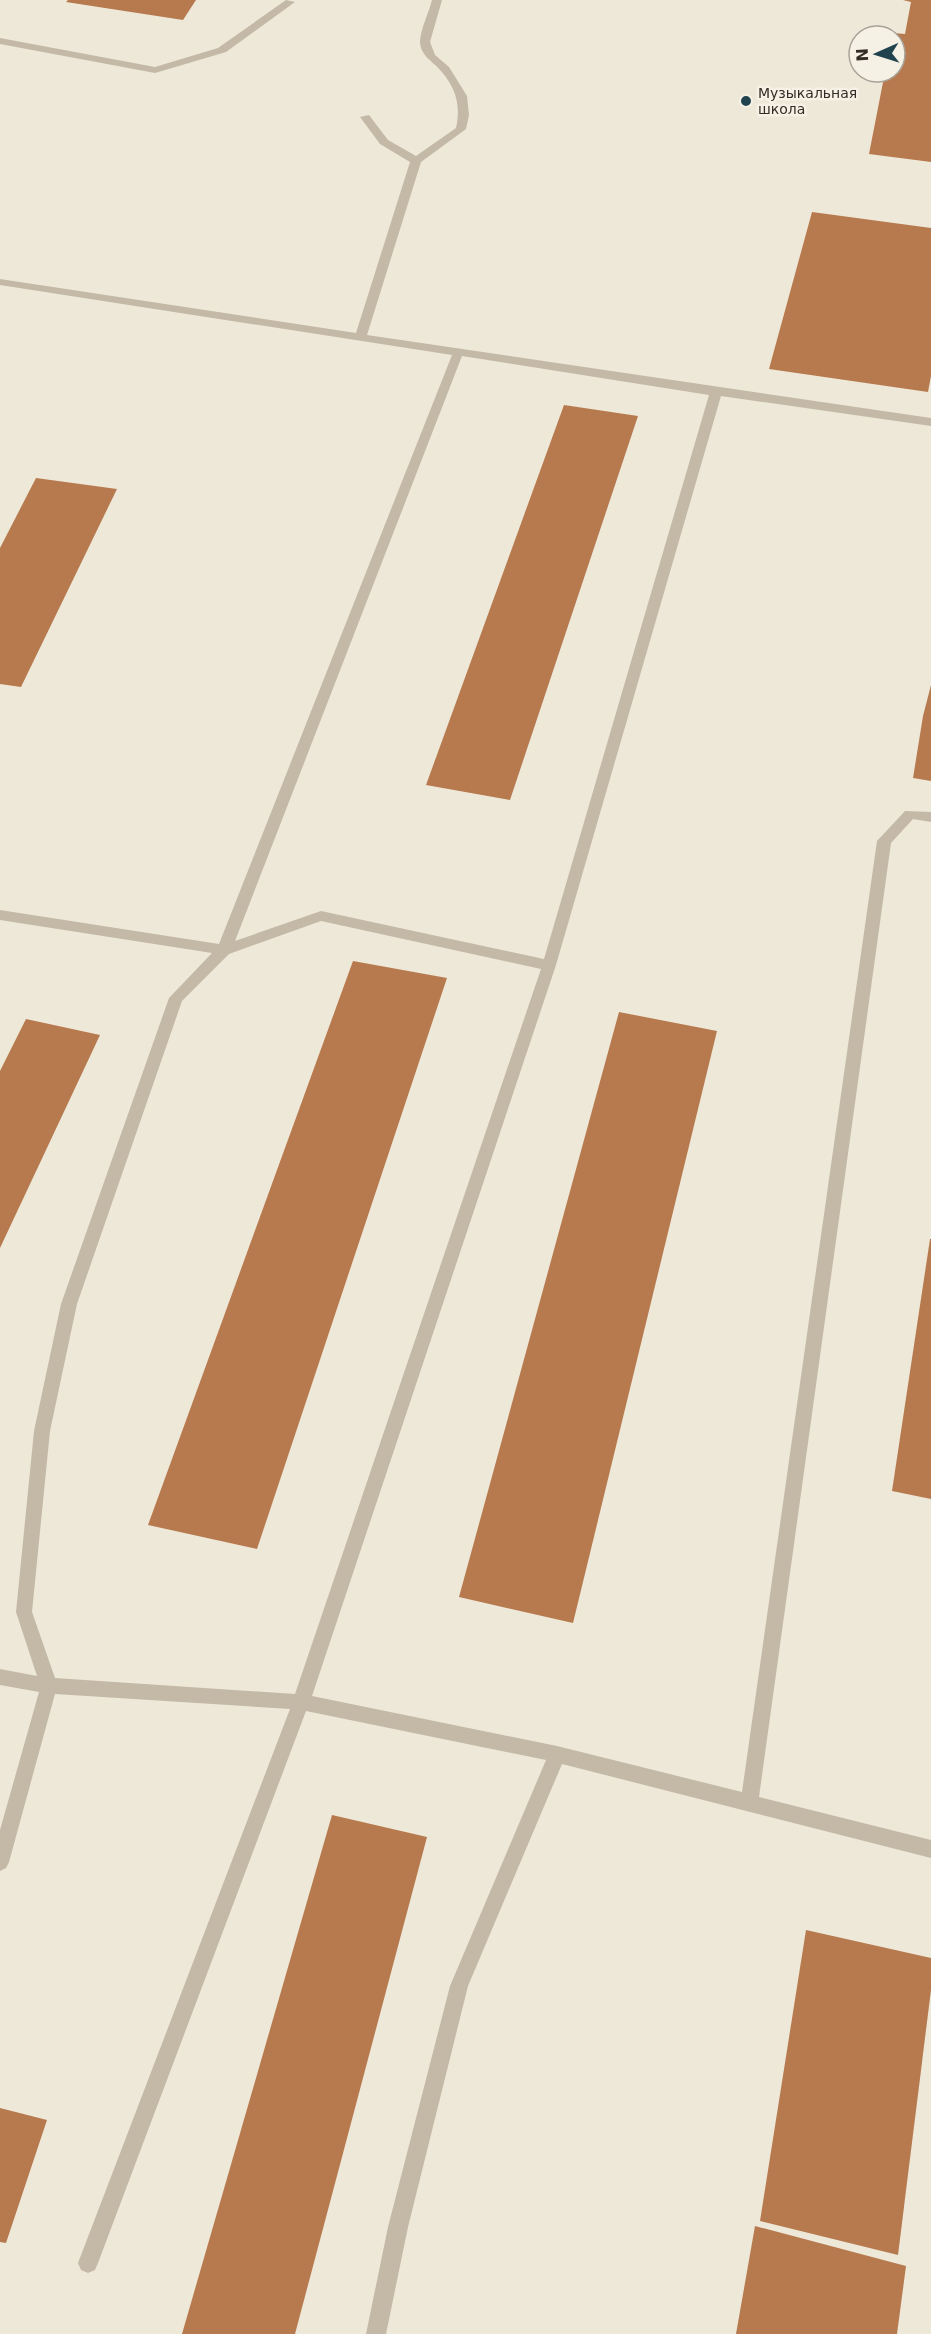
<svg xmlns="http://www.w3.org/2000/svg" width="931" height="2334" font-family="'DejaVu Sans',sans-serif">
  <rect width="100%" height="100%" fill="#eee8d9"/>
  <!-- building -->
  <g fill="#b77a4e">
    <polygon points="68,0 196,0 183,20 66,2"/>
    <polygon points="903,0 931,0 931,162 869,154 885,72 895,72 893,33 905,34 911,2"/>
    <polygon points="812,212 931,228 931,376 928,392 769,369"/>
    <polygon points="564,405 638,416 510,800 426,785"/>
    <polygon points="36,478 117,489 21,687 0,684 0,548"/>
    <polygon points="931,685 931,781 913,778 923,716"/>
    <polygon points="353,961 447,978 257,1549 148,1525"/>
    <polygon points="619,1012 717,1031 573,1623 459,1597"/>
    <polygon points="26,1019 100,1035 0,1248 0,1071"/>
    <polygon points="930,1239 931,1239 931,1499 892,1491"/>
    <polygon points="332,1815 427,1837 295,2334 182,2334"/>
    <polygon points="806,1930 931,1958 931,1990 898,2255 760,2221"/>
    <polygon points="0,2108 47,2120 6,2243 0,2242"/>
    <polygon points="755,2226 906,2266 897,2334 736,2334"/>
  </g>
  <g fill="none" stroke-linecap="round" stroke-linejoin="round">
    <!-- service -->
    <g fill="#c4b9a7" fill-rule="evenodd">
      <polygon points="286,0 295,2 226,52 155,73 0,44 0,38 155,67 218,48"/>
      <path d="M432,0H442L430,42L435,55L449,67L467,96L469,115L466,129L421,162L367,335L931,418V426L721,396L556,965L312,1696L557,1746L742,1792L877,841L905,811L931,812V822L913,819L891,843L759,1797L931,1840V1858L562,1764L468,1986L408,2227L386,2334H366L388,2227L450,1986L546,1760L306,1711L98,2263L95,2270L88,2273L81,2270L78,2263L290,1709L55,1694L9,1862L6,1868L0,1871V1830L39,1692L0,1685V1669L37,1676L16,1612L34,1431L61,1304L169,998L212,953L0,920V910L219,944L452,355L0,285V279L356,333L410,162L380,144L360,117L369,115L388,140L416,156L456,128C461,106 456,88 441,71C433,61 420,56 420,41C421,28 429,12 432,0ZM462,356L709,395L544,959L321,911L235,941ZM321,921L541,969L295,1694L55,1678L32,1612L50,1431L77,1304L182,1001L229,954Z"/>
    </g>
  </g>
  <!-- markers -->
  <circle fill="#21434e" stroke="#f6f1e5" stroke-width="2" cx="746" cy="101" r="6"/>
  <g text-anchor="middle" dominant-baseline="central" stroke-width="5" stroke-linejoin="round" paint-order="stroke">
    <!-- far-poi labels -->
    <g font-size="14" fill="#322c26" stroke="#f6f1e5" text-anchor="start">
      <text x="758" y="93">Музыкальная<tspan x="758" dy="16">школа</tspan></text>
    </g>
  </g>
  <!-- north arrow -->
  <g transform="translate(877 54) rotate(267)"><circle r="28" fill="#f6f1e5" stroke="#a8a299" stroke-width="1.5"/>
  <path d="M0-4.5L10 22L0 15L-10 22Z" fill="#21434e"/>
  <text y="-9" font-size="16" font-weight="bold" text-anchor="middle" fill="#322c26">N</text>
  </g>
</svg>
